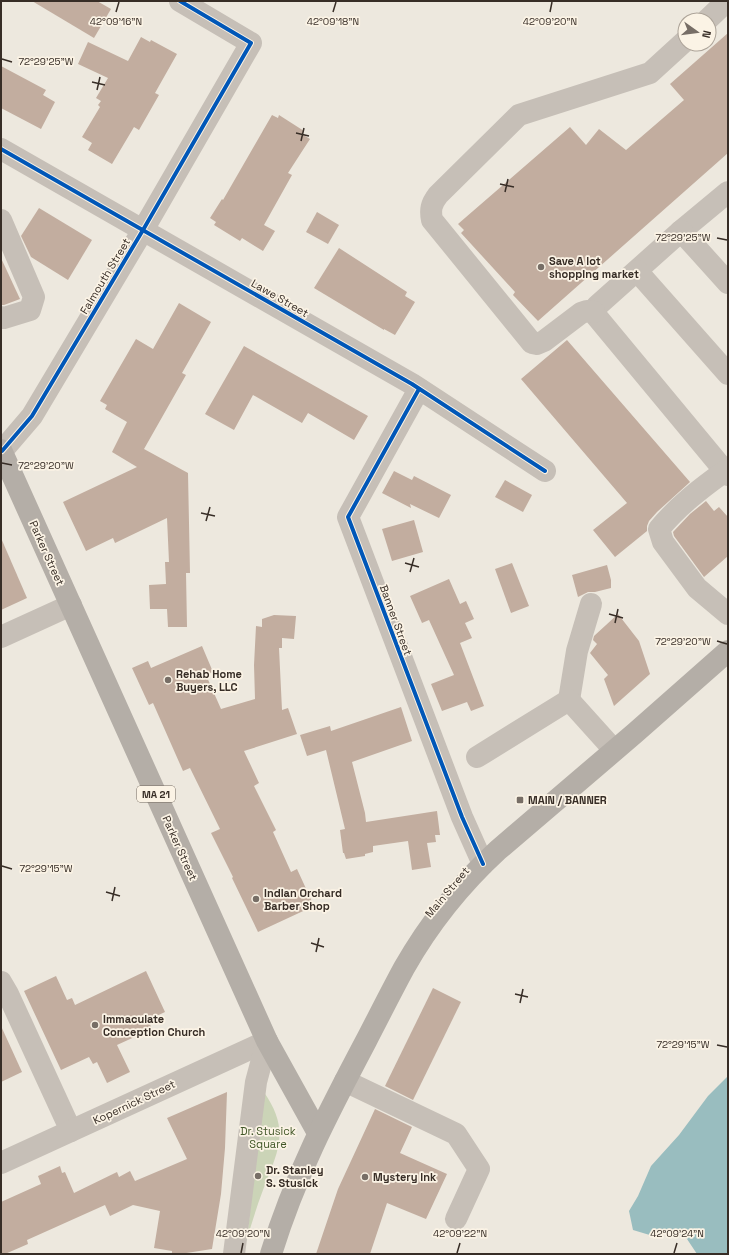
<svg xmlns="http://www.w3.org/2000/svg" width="729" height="1255" font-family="'Space Grotesk',sans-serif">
  <rect width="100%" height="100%" fill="#ede8de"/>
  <!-- green -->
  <path fill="#cbd4b7" d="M263,1091C291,1130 278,1151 263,1190C258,1203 254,1216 250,1229L248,1230Z"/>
  <!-- water -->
  <polygon fill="#99bdbf" points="728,1076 728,1254 697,1254 687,1239 669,1232 653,1236 633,1230 629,1211 638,1196 651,1166 679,1135 708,1096"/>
  <!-- building -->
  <g fill="#c2ad9f">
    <polygon points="32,1 97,1 111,9 94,38"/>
    <polygon points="728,33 728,153 538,321 513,295 515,292 461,233 464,230 458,224 570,127 586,145 599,129 626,150 684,100 670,84"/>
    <polygon points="141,37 150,42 151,40 177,54 155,93 159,95 139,130 134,127 112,164 88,150 92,143 82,137 100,107 98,105 101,101 96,98 108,78 78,64 88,42 128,61"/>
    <polygon points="1,66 46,90 43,95 55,102 41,129 1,108"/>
    <polygon points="272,115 278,118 279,115 304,131 302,134 310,139 288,173 292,175 264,225 275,231 263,251 242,238 240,241 214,225 216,222 210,218 222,199 223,200"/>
    <polygon points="39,208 92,240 68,280 31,257 21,236"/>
    <polygon points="317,212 339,225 328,244 306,232"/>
    <polygon points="339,248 407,292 405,296 415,302 395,335 384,329 384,330 314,288"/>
    <polygon points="1,258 20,299 4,305 1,305"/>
    <polygon points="179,303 211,322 182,373 186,375 144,449 188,473 190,573 186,573 187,627 168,627 167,609 150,609 149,585 166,584 165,562 169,562 167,518 115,543 113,538 86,551 63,502 137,467 112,452 127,422 105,409 107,405 100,401 136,339 153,349"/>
    <polygon points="567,340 690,482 657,512 649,521 647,526 647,531 615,557 593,530 627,503 521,379"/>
    <polygon points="244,346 368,416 354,440 308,413 302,423 253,395 234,430 205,414"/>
    <polygon points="394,471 412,480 414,476 451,495 439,518 410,504 411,508 382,493"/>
    <polygon points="505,480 532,495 523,512 495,497"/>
    <polygon points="706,501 714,511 719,507 728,517 728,556 704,577 674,536 673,532 690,514"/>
    <polygon points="414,520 423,552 392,561 382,529"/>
    <polygon points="1,538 27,598 1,610"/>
    <polygon points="512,563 529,606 511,613 495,569"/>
    <polygon points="607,565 611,580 611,588 595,592 588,592 578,597 572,575"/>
    <polygon points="449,579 460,604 466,601 474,619 465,623 472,638 460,643 484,706 471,711 467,702 442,711 431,684 454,675 429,620 422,623 410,596"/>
    <polygon points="618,614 639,641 650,674 614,706 604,679 608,675 590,653 597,644 593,640 594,636"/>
    <polygon points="274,615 296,616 294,639 282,638 282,648 279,648 282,710 288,708 297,734 244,751 259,783 254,786 276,830 273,832 291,872 297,869 314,906 258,932 232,878 233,877 211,833 220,829 190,768 183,771 153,703 149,705 132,668 148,661 151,668 202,646 213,672 206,675 221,709 255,699 254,665 256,626 262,627 262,619"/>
    <polygon points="401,707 412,741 352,762 365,813 366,822 437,811 440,835 435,835 436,842 427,843 431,867 412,870 408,841 373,846 373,852 365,854 365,856 346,859 344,853 343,853 340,830 345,829 326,750 307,756 300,735 330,726 331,731"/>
    <polygon points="146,971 165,1012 148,1020 152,1029 117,1045 130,1072 107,1083 97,1062 93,1064 89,1057 61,1070 24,991 56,976 67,1000 72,998 75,1005"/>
    <polygon points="433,988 461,1002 413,1100 385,1086"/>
    <polygon points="1,1026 22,1072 1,1082"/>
    <polygon points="227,1092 225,1148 221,1194 212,1249 180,1254 172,1254 172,1251 154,1248 160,1211 133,1205 110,1216 105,1205 27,1240 28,1244 5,1254 1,1254 1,1202 41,1184 38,1176 60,1166 62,1173 65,1172 74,1193 117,1172 119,1177 130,1171 135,1181 187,1159 167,1118"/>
    <polygon points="375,1109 412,1127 400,1153 447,1174 426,1219 387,1203 370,1254 316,1254 338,1189"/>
  </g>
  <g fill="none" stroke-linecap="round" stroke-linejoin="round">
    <!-- minor -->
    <g stroke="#c6bfb7" stroke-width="22">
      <polyline points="707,20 727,1"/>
      <polyline points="1,149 412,384 545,471"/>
      <polyline points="728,192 681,231 597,306 594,312 597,317 728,475"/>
      <polyline points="1,220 34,297 30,310 4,318 1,317"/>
      <polyline points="681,231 728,283"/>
      <polyline points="637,271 728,374"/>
      <path d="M594,312L587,311L581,313L544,341L537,344L532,343L432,220C430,210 431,204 438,195L519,115L650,73L685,41"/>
      <polyline points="419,389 348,517 462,817 483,864"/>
      <polyline points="2,451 32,416 143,230 251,43 180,1"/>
      <path d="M725,471C700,489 678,506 659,529L663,542L697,588L728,614"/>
      <polyline points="1,637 71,605"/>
      <polyline points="569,700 577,651 591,604"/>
      <polyline points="477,757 569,700 614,750"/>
      <polyline points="1,982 8,994 71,1131"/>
      <polyline points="345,1081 456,1134 479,1169 456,1219"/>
      <polyline points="1,1163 267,1041"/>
      <polyline points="234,1254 256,1082 267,1041"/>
    </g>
    <!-- major -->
    <g stroke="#b4aea7" stroke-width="22">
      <polyline points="1,450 267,1041 318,1133"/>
      <path d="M271,1254C294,1178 329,1111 366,1041C379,1016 391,992 404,968C429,924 461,884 498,850L635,733L728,651"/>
    </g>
    <!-- cycleway casing -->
    <g stroke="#fbf3e5" stroke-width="6">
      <g id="cycleway">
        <polyline points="1,149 412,384 545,471"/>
        <polyline points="419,389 348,517 462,817 483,864"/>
        <polyline points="2,451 32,416 143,230 251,43 180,1"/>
      </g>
    </g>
    <!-- cycleway -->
    <use href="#cycleway" stroke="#0057b8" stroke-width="4"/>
  </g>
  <!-- ticks -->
  <path fill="none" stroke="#372d26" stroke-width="1.5" d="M116,12L119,2M333,12L336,2M550,12L552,2M2,59L12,62M92,82L105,85M97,90L100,77M296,133L309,136M301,141L304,128M500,184L514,187M505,192L508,179M717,238L727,240M2,463L12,465M201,513L215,516M206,521L210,507M405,563L419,567M410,572L414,558M609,614L623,618M615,623L618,609M717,641L727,644M2,866L12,869M106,892L120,896M112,901L115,887M311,943L324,947M316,952L319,938M515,994L528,997M520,1003L523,989M717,1045L727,1047M241,1253L243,1243M457,1253L460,1243M674,1253L677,1243"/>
  <!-- markers -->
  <g fill="#776e66" stroke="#fbf3e5" stroke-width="1.5">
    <circle cx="541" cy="267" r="4"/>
    <circle cx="168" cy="680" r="4"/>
    <rect x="516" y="796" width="8" height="8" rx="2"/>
    <circle cx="256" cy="899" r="4"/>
    <circle cx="95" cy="1025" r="4"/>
    <circle cx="258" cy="1176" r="4"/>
    <circle cx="365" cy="1177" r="4"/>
  </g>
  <g text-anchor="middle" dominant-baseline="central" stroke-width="3.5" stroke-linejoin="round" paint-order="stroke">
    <!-- shield labels -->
    <rect fill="#fbf3e5" stroke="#72685f" stroke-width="1" x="137" y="786" width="38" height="16" rx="3"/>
    <g font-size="10" font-weight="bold" fill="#372d26">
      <text x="156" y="794">MA 21</text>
    </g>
    <!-- poi labels -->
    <g font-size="11" font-weight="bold" fill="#372d26" stroke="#fbf3e5" text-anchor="start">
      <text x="549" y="261">Save A lot<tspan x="549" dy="13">shopping market</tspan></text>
      <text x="176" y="674">Rehab Home<tspan x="176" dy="13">Buyers, LLC</tspan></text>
      <text x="528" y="800">MAIN / BANNER</text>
      <text x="264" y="893">Indian Orchard<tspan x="264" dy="13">Barber Shop</tspan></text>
      <text x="103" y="1019">Immaculate<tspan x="103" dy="13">Conception Church</tspan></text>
      <text x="266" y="1170">Dr. Stanley<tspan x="266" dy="13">S. Stusick</tspan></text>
      <text x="373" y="1177">Mystery Ink</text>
    </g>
    <!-- street labels -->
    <g font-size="11" fill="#372d26" stroke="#fbf3e5">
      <text transform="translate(105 276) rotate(-59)">Falmouth Street</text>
      <text transform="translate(280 298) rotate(30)">Lawe Street</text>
      <text transform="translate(47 553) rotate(66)">Parker Street</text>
      <text transform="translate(396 620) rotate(70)">Banner Street</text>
      <text transform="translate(180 848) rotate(66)">Parker Street</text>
      <text transform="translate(447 892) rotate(-50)">Main Street</text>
      <text transform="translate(134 1102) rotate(-25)">Kopernick Street</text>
    </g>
    <!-- park labels -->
    <g font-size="11" fill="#415728" stroke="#fbf3e5">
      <text x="268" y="1131">Dr. Stusick<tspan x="268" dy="13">Square</tspan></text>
    </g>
  </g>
  <g font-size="10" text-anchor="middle" fill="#372d26" stroke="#fbf3e5" stroke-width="3.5" stroke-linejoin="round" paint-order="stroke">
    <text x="116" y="25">42°09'16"N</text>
    <text x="333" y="25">42°09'18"N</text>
    <text x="550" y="25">42°09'20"N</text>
    <text x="46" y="65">72°29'25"W</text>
    <text x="683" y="241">72°29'25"W</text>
    <text x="46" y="469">72°29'20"W</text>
    <text x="683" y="645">72°29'20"W</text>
    <text x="46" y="872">72°29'15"W</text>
    <text x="683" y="1048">72°29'15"W</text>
    <text x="243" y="1237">42°09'20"N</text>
    <text x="460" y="1237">42°09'22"N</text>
    <text x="677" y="1237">42°09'24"N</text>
  </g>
  <!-- border -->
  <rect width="729" height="1255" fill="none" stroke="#372d26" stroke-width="4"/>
  <!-- north arrow -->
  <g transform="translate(697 32) rotate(104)"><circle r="19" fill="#fbf3e5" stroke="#ada499"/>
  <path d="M0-3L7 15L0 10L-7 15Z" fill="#776e66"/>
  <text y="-6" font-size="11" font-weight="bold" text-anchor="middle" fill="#372d26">N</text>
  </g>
</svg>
